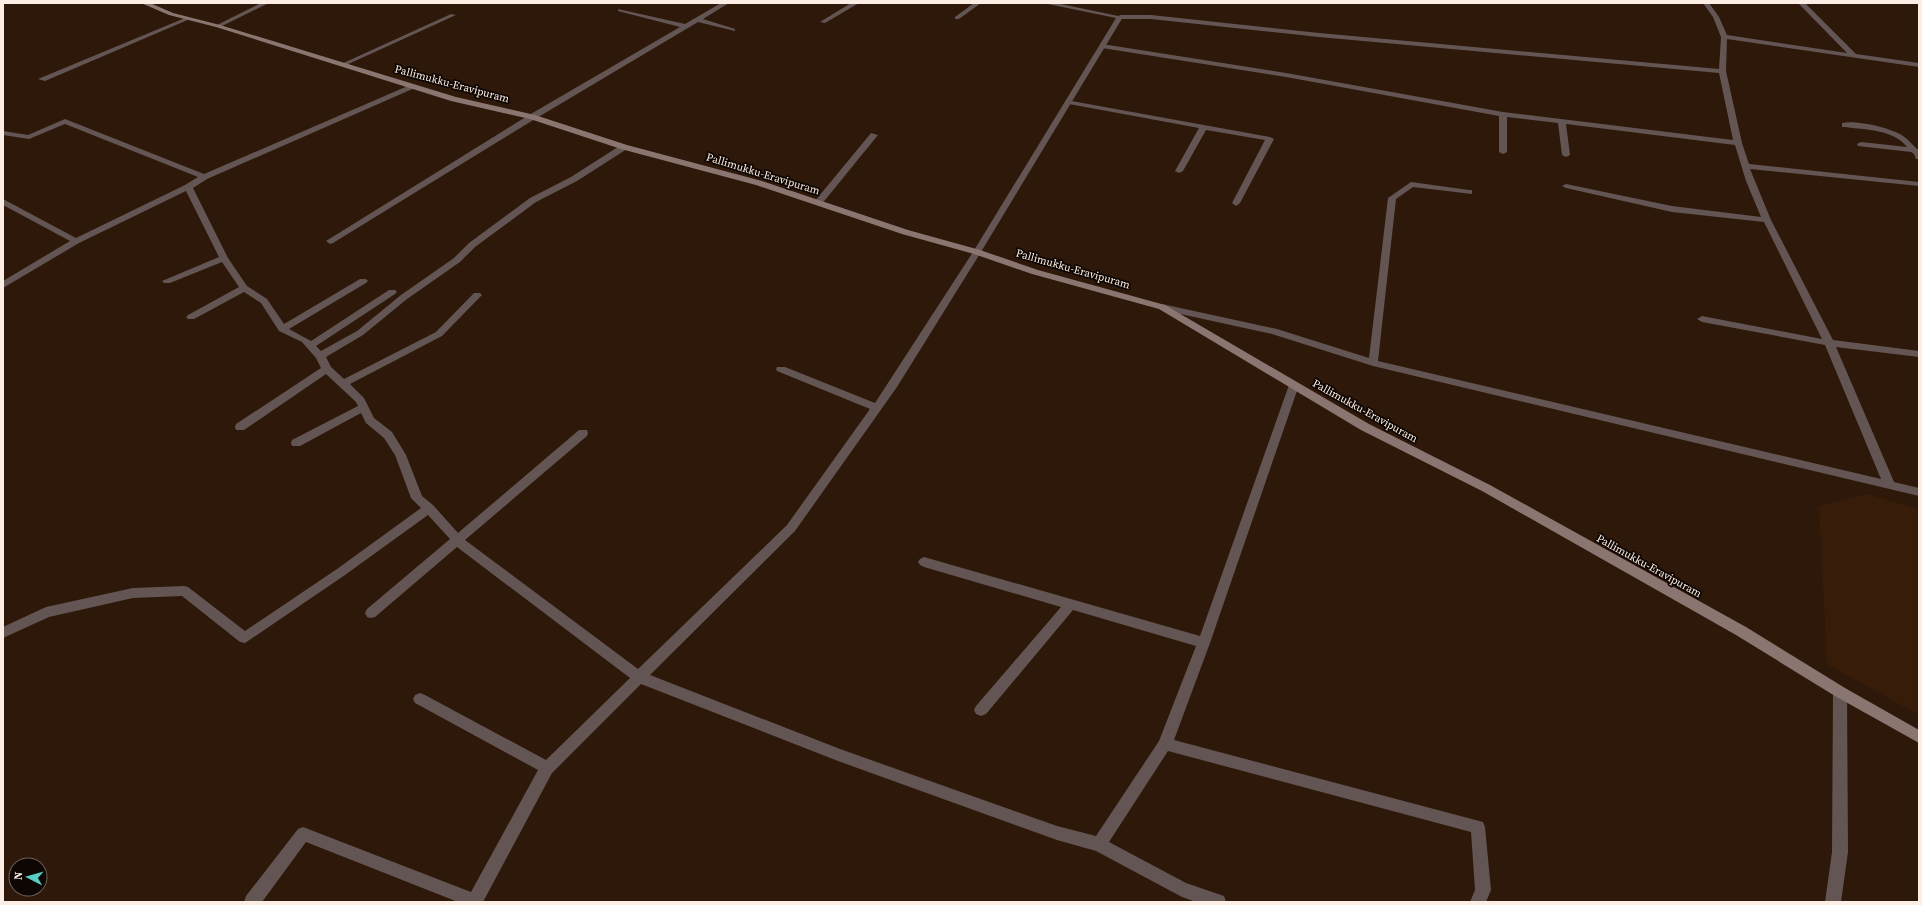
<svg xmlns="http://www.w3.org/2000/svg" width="1922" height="905" font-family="'Source Serif 4',serif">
  <rect width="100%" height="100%" fill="#2d1809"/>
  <!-- built -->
  <polygon fill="#371d09" points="1867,494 1919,509 1919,715 1827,664 1819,506"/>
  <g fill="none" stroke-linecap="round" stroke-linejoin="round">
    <!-- minor -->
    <g fill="#635553" fill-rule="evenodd">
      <polygon points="261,3 269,3 220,27 215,26"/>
      <polygon points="721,3 729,3 703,19 735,29 735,31 698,22 535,119 333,243 330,244 326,241 529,115 680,27 618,11 618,9 685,24"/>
      <polygon points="851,3 859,3 825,23 820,22"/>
      <polygon points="974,3 981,3 959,19 955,19 955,17"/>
      <polygon points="1703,3 1709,3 1719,17 1727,35 1847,53 1798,3 1805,3 1856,54 1919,63 1919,67 1727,39 1726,71 1742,143 1749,164 1919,182 1919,186 1750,169 1771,220 1833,340 1919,351 1919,357 1836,347 1894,482 1919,488 1919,496 1373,366 1272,334 1162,310 1157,307 1162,304 1277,329 1369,358 1388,198 1411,182 1469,190 1472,190 1472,194 1413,187 1396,199 1378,361 1881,479 1825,345 1702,322 1697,319 1702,316 1822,339 1764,222 1672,212 1566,188 1562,186 1566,184 1672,206 1761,217 1746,181 1735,145 1566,124 1570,155 1566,157 1562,155 1558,123 1507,117 1507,152 1503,154 1499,152 1499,116 1286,77 1102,48 1099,46 1102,44 1286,73 1503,112 1733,140 1719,73 1319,37 1151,19 1120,19 1117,17 1120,15 1151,15 1319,33 1719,69 1721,37 1713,17"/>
      <polygon points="451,14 456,15 344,66 339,65"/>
      <polygon points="185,18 190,19 45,81 38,79"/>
      <polygon points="410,85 417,87 207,179 193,188 228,258 247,286 267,299 284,324 360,279 366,279 368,281 366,283 289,329 311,341 389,290 395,290 397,292 395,294 316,346 321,351 357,331 401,295 454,258 469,243 530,198 571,177 621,145 627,145 627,149 577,181 536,202 475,247 460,262 407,299 363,335 326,357 331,367 344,379 436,332 474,293 480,293 482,295 480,297 442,336 350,384 364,398 374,418 392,432 406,455 422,496 433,505 458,533 579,430 587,430 588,433 587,436 465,540 638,669 787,525 870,409 777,371 776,369 777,367 785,367 875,403 973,252 974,250 980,250 981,252 897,387 795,531 650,675 840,749 1057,826 1096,836 1159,741 1196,646 1073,610 986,714 981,716 976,714 974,710 976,706 1061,607 924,567 920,565 918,562 920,559 924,557 1200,636 1289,385 1294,382 1299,385 1210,643 1174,740 1483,822 1485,827 1491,890 1486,902 1470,902 1475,890 1471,832 1168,751 1109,842 1186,883 1224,896 1226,902 1196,902 1182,897 1096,851 1057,840 838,761 641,684 552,773 483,902 458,902 306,842 262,902 244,902 246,896 298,829 303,827 471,892 538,770 415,703 413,699 415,695 420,693 425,695 546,760 630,678 457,547 375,617 371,618 367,617 365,613 367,609 450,539 428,515 345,575 245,643 240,642 182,596 133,598 49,617 3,638 3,627 46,607 133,588 184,586 188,587 245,631 337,569 421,508 411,498 395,455 384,438 366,423 361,413 300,446 292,446 291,443 292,440 358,406 356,402 326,374 244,430 236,430 235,427 236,424 321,368 316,358 302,342 279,331 261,303 244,292 194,319 188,319 186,317 188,315 239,287 222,262 170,283 164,283 162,281 219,257 186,191 79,243 3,288 3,281 70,241 3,205 3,199 76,238 185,185 198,177 65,124 29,139 3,135 3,131 28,135 65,119 204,174"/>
      <polygon points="1066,100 1270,137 1274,139 1240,203 1236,206 1232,203 1265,140 1206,130 1183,171 1179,173 1175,171 1199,128 1069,104 1065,102"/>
      <path d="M1842,123C1857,120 1891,128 1903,136C1910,140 1913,147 1919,150V159H1916L1914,154L1911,152L1858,146L1857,144L1861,142L1907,147C1893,129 1865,130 1845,127H1842Z"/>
      <polygon points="871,133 878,135 821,205 815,205 815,201"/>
      <polygon points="1840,686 1845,688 1847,692 1848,852 1841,902 1825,902 1832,852 1833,692 1835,688"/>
    </g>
    <!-- tertiary -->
    <polygon fill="#635553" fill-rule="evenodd" points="1043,3 1056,3 1123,17 981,252 980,254 974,254 973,252 1116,18"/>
    <!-- secondary -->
    <polygon fill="#8b7571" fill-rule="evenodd" points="141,3 150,3 173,13 220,25 456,97 535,115 627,145 762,181 908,230 980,250 1038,270 1165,305 1369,424 1490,485 1746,627 1845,688 1919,730 1919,743 1835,696 1736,635 1482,491 1361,430 1159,309 1032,274 974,254 902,234 756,185 621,149 530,119 451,101 216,27 169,15"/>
  </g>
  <g text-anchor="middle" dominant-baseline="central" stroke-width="3.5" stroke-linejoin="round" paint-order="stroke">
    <!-- street labels -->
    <g font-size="11" fill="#fdeee5" stroke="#0e0602">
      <text transform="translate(452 84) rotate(15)">Pallimukku-Eravipuram</text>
      <text transform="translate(763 174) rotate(17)">Pallimukku-Eravipuram</text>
      <text transform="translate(1073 269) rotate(16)">Pallimukku-Eravipuram</text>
      <text transform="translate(1365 411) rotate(29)">Pallimukku-Eravipuram</text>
      <text transform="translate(1649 566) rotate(29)">Pallimukku-Eravipuram</text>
    </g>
  </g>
  <!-- border -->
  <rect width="1922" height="905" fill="none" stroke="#fdeee5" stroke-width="8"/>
  <!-- north arrow -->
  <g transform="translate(28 877) rotate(276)"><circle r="19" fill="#0e0602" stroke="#6e635d"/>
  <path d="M0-3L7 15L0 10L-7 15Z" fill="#56cec3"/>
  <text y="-6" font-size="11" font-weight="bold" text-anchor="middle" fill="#fdeee5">N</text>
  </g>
</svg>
